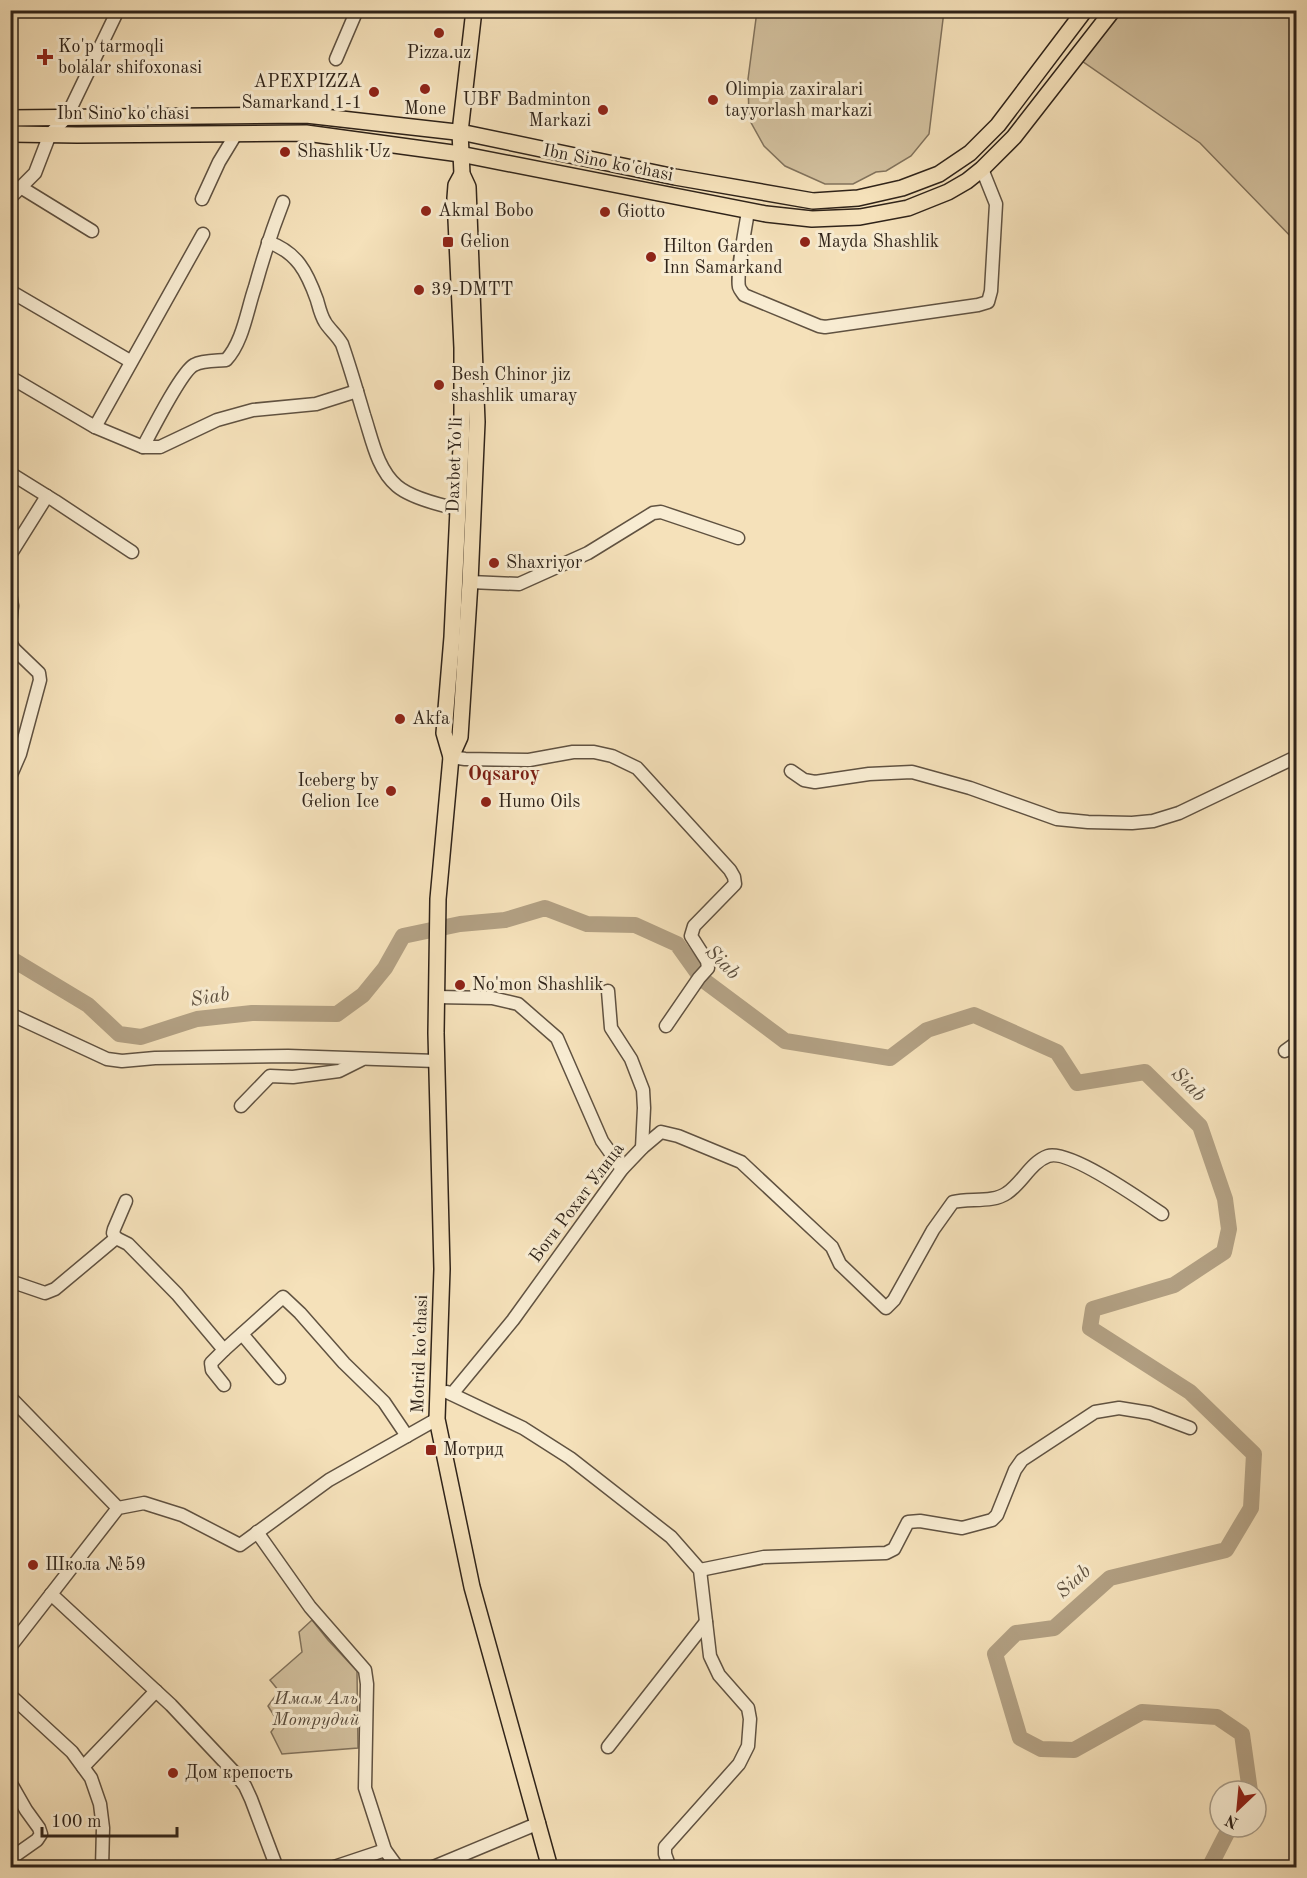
<svg xmlns="http://www.w3.org/2000/svg" width="1307" height="1878" font-family="'Old Standard TT',serif">
  <rect width="100%" height="100%" fill="#f5e1ba"/>
  <filter id="stains"><feTurbulence type="fractalNoise" baseFrequency=".00333" numOctaves="4"/><feColorMatrix values="0 0 0 0 .2 0 0 0 0 .09 0 0 0 0 .02 0 0 0 .5 -.17"/></filter>
  <radialGradient id="worn" r=".72"><stop offset=".6" stop-color="#630" stop-opacity="0"/><stop offset="1" stop-color="#630" stop-opacity=".3"/></radialGradient>
  <!-- green -->
  <g fill="#d3c19f" stroke="#81725c" stroke-width="1.5">
    <polygon points="757,11 944,11 929,134 911,156 886,171 876,172 853,184 825,184 785,166 764,146 749,119 748,79"/>
    <polygon points="1123,11 1296,11 1296,242 1200,143 1082,61"/>
    <path d="M312,1620L328,1640L357,1671L358,1748L282,1754L271,1732C280,1721 275,1718 268,1706L279,1691L270,1680L302,1652L299,1632Z"/>
  </g>
  <g fill="none" stroke-linecap="round" stroke-linejoin="round">
    <!-- river -->
    <g stroke="#b2a083" stroke-width="16">
      <polyline points="10,958 88,1005 119,1034 141,1037 197,1019 252,1013 337,1014 363,995 385,968 403,936 460,924 505,920 545,908 587,924 635,925 677,944 702,979 785,1041 890,1058 927,1030 974,1015 1057,1052 1077,1083 1145,1072 1200,1126 1225,1199 1229,1229 1224,1252 1174,1285 1093,1309 1090,1328 1190,1392 1254,1454 1251,1508 1226,1550 1110,1578 1054,1628 1016,1633 995,1654 1020,1738 1041,1749 1074,1750 1142,1712 1217,1717 1242,1734 1250,1791"/>
      <polyline points="1209,1868 1230,1827"/>
    </g>
    <!-- minor casing -->
    <g stroke="#605241" stroke-width="15">
      <g id="minor">
        <polyline points="336,59 357,10"/>
        <polyline points="22,188 92,231"/>
        <polyline points="10,198 35,173 50,134 66,118 118,10"/>
        <polyline points="202,199 219,162 236,134"/>
        <path d="M748,211C746,226 736,274 739,287C740,290 742,292 744,295L819,326L825,327L978,305L988,302L991,291L996,204L982,169"/>
        <path d="M268,242C297,252 307,272 317,300C319,307 321,316 325,322C328,328 337,335 342,344C350,367 357,391 364,415C372,439 377,469 397,486C411,498 440,505 458,509"/>
        <polyline points="10,291 130,361"/>
        <polyline points="10,377 95,427 203,234"/>
        <path d="M95,427L143,447C151,432 182,371 194,365C203,360 216,361 226,360C243,342 247,310 255,287C263,258 272,230 283,202"/>
        <polyline points="143,447 160,447 217,420 253,410 316,404 357,391"/>
        <polyline points="10,473 55,501 132,552"/>
        <polyline points="10,555 47,496"/>
        <polyline points="470,582 519,584 588,553 653,513 661,512 738,538"/>
        <polyline points="10,593 12,606 10,624"/>
        <polyline points="10,642 14,649 39,673 40,680 20,754 10,777"/>
        <polyline points="451,757 465,759 529,760 573,752 594,752 612,756 637,768 730,870 734,877 735,884 694,926 691,936 707,961 708,968 699,978 666,1026"/>
        <polyline points="791,771 804,780 815,782 869,774 912,772 970,788 1057,819 1088,822 1132,823 1153,821 1179,813 1296,757"/>
        <polyline points="608,991 611,1028 631,1059 643,1090 644,1108 642,1148"/>
        <polyline points="436,997 492,998 518,1004 557,1038 602,1141 622,1169"/>
        <polyline points="10,1014 107,1059 122,1061 155,1058 288,1056 436,1061"/>
        <polyline points="1285,1051 1296,1043"/>
        <polyline points="241,1106 270,1076 293,1077 339,1071 361,1060"/>
        <polyline points="116,1238 113,1233 114,1229 126,1201"/>
        <polyline points="10,1281 45,1293 55,1289 116,1238 128,1244 177,1294 224,1350 283,1297 300,1313 344,1363 384,1402 407,1436"/>
        <polyline points="242,1334 279,1378"/>
        <polyline points="224,1350 211,1363 212,1370 224,1385"/>
        <polyline points="447,1392 523,1428 570,1458 671,1537 700,1570 710,1656 719,1675 748,1708 750,1719 748,1746 739,1764 665,1847 665,1854 670,1868"/>
        <path d="M452,1394L513,1320L622,1169L642,1148L661,1132L678,1136L741,1162L832,1247L840,1264L886,1308L894,1300L933,1230L953,1202C970,1198 993,1203 1007,1193C1022,1183 1031,1162 1048,1156C1069,1149 1143,1201 1162,1214"/>
        <polyline points="10,1397 118,1508"/>
        <polyline points="257,1532 310,1607 365,1670 367,1684 365,1788 385,1850 398,1868"/>
        <polyline points="700,1570 764,1557 886,1553 894,1549 908,1522 920,1521 962,1528 992,1520 997,1515 1015,1470 1022,1460 1095,1412 1119,1408 1150,1413 1190,1428"/>
        <polyline points="51,1594 171,1705 234,1772 245,1786 251,1799 277,1868"/>
        <polyline points="10,1647 118,1508 144,1503 182,1515 240,1545 329,1480 437,1419"/>
        <polyline points="10,1695 72,1752 91,1778 100,1804 103,1828 102,1868"/>
        <polyline points="608,1747 706,1622"/>
        <polyline points="83,1767 156,1691"/>
        <polyline points="10,1782 26,1810 39,1828 41,1834 37,1840 10,1859"/>
        <polyline points="331,1868 385,1850"/>
        <polyline points="431,1868 539,1823"/>
      </g>
    </g>
    <!-- major casing -->
    <g stroke="#2f2319" stroke-width="18">
      <g id="major">
        <polyline points="474,10 460,132 462,174 468,187 477,422 470,582 460,737 451,757 438,899 436,1033 442,1269 437,1419 472,1587 550,1868"/>
        <polyline points="10,118 306,115 465,133 675,177 813,201 858,198 902,188 939,174 970,153 998,125 1085,10"/>
        <polyline points="10,134 77,135 306,133 460,154 766,214 812,219 860,217 908,208 948,192 967,181 982,169 1014,137 1113,10"/>
        <polyline points="451,757 444,733 452,637 462,425 462,348 455,198 456,185 462,174"/>
      </g>
    </g>
    <!-- minor -->
    <use href="#minor" stroke="#f8ecd2" stroke-width="12"/>
    <!-- major -->
    <use href="#major" stroke="#f5e1ba" stroke-width="15"/>
  </g>
  <!-- markers -->
  <g fill="#8f2418" stroke="#f8ecd2" stroke-width="2">
    <circle cx="439" cy="33" r="6"/>
    <path d="M42 48h6v6h6v6h-6v6h-6v-6h-6v-6h6z"/>
    <circle cx="425" cy="89" r="6"/>
    <circle cx="374" cy="92" r="6"/>
    <circle cx="713" cy="100" r="6"/>
    <circle cx="603" cy="110" r="6"/>
    <circle cx="285" cy="152" r="6"/>
    <circle cx="426" cy="211" r="6"/>
    <circle cx="605" cy="212" r="6"/>
    <rect x="442" y="236" width="12" height="12" rx="3"/>
    <circle cx="805" cy="242" r="6"/>
    <circle cx="651" cy="257" r="6"/>
    <circle cx="419" cy="290" r="6"/>
    <circle cx="439" cy="385" r="6"/>
    <circle cx="494" cy="563" r="6"/>
    <circle cx="400" cy="719" r="6"/>
    <circle cx="391" cy="791" r="6"/>
    <circle cx="486" cy="802" r="6"/>
    <circle cx="460" cy="985" r="6"/>
    <rect x="425" y="1444" width="12" height="12" rx="3"/>
    <circle cx="33" cy="1565" r="6"/>
    <circle cx="173" cy="1773" r="6"/>
  </g>
  <g text-anchor="middle" dominant-baseline="central" stroke-width="6" stroke-linejoin="round" paint-order="stroke">
    <!-- poi labels -->
    <g font-size="18" fill="#2f2319" stroke="#f8ecd2" text-anchor="start">
      <text x="58" y="47">Ko'p tarmoqli<tspan x="58" dy="21">bolalar shifoxonasi</tspan></text>
      <text x="439" y="53" text-anchor="middle">Pizza.uz</text>
      <text x="362" y="82" text-anchor="end">APEXPIZZA<tspan x="362" dy="21">Samarkand 1-1</tspan></text>
      <text x="725" y="90">Olimpia zaxiralari<tspan x="725" dy="21">tayyorlash markazi</tspan></text>
      <text x="591" y="100" text-anchor="end">UBF Badminton<tspan x="591" dy="21">Markazi</tspan></text>
      <text x="425" y="109" text-anchor="middle">Mone</text>
      <text x="297" y="152">Shashlik Uz</text>
      <text x="438" y="211">Akmal Bobo</text>
      <text x="617" y="212">Giotto</text>
      <text x="460" y="242">Gelion</text>
      <text x="817" y="242">Mayda Shashlik</text>
      <text x="663" y="247">Hilton Garden<tspan x="663" dy="21">Inn Samarkand</tspan></text>
      <text x="431" y="290">39-DMTT</text>
      <text x="451" y="375">Besh Chinor jiz<tspan x="451" dy="21">shashlik umaray</tspan></text>
      <text x="506" y="563">Shaxriyor</text>
      <text x="412" y="719">Akfa</text>
      <text x="379" y="781" text-anchor="end">Iceberg by<tspan x="379" dy="21">Gelion Ice</tspan></text>
      <text x="498" y="802">Humo Oils</text>
      <text x="472" y="985">No'mon Shashlik</text>
      <text x="443" y="1450">Мотрид</text>
      <text x="45" y="1565">Школа №59</text>
      <text x="185" y="1773">Дом крепость</text>
    </g>
    <!-- street labels -->
    <g font-size="18" fill="#2f2319" stroke="#f8ecd2">
      <text x="123" y="114">Ibn Sino ko'chasi</text>
      <text transform="translate(608 163) rotate(11)">Ibn Sino ko'chasi</text>
      <text transform="translate(455 465) rotate(-88)">Daxbet Yo'li</text>
      <text transform="translate(577 1203) rotate(-53)">Боги Рохат Улица</text>
      <text transform="translate(420 1354) rotate(-88)">Motrid ko'chasi</text>
    </g>
    <!-- park labels -->
    <g font-size="18" font-style="italic" fill="#584a3a" stroke="#f8ecd2">
      <text x="316" y="1699">Имам Аль<tspan x="316" dy="21">Мотрудий</tspan></text>
    </g>
    <!-- neighbourhood labels -->
    <g font-size="20" font-weight="bold" fill="#7a1f14" stroke="#f8ecd2">
      <text x="504" y="775">Oqsaroy</text>
    </g>
    <!-- water labels -->
    <g font-size="20" font-style="italic" fill="#5d4f3e" stroke="#f8ecd2">
      <text transform="translate(722 963) rotate(45)">Siab</text>
      <text transform="translate(210 998) rotate(-9)">Siab</text>
      <text transform="translate(1188 1085) rotate(45)">Siab</text>
      <text transform="translate(1074 1582) rotate(-42)">Siab</text>
    </g>
  </g>
  <!-- margin -->
  <rect width="1307" height="1878" fill="none" stroke="#f5e1ba" stroke-width="36"/>
  <rect x="12" y="12" width="1283" height="1854" fill="none" stroke="#2f2319" stroke-width="3"/>
  <rect x="18" y="18" width="1271" height="1842" fill="none" stroke="#2f2319" stroke-width="1.5"/>
  <!-- north arrow -->
  <g transform="translate(1238 1809) rotate(206)"><circle r="28" fill="#f8ecd2" stroke="#a89c88" stroke-width="1.5"/>
  <path d="M0-4.5L10 22L0 15L-10 22Z" fill="#8f2418"/>
  <text y="-9" font-size="16" font-weight="bold" text-anchor="middle" fill="#2f2319">N</text>
  </g>
  <!-- scale -->
  <path d="M42 1827v9h135v-9" fill="none" stroke="#2f2319" stroke-width="3"/>
  <text x="51" y="1827" font-size="18" fill="#2f2319" stroke="#f8ecd2" stroke-width="4.5" paint-order="stroke">100 m</text>
  <rect width="100%" height="100%" filter="url(#stains)"/>
  <rect width="100%" height="100%" fill="url(#worn)"/>
</svg>
